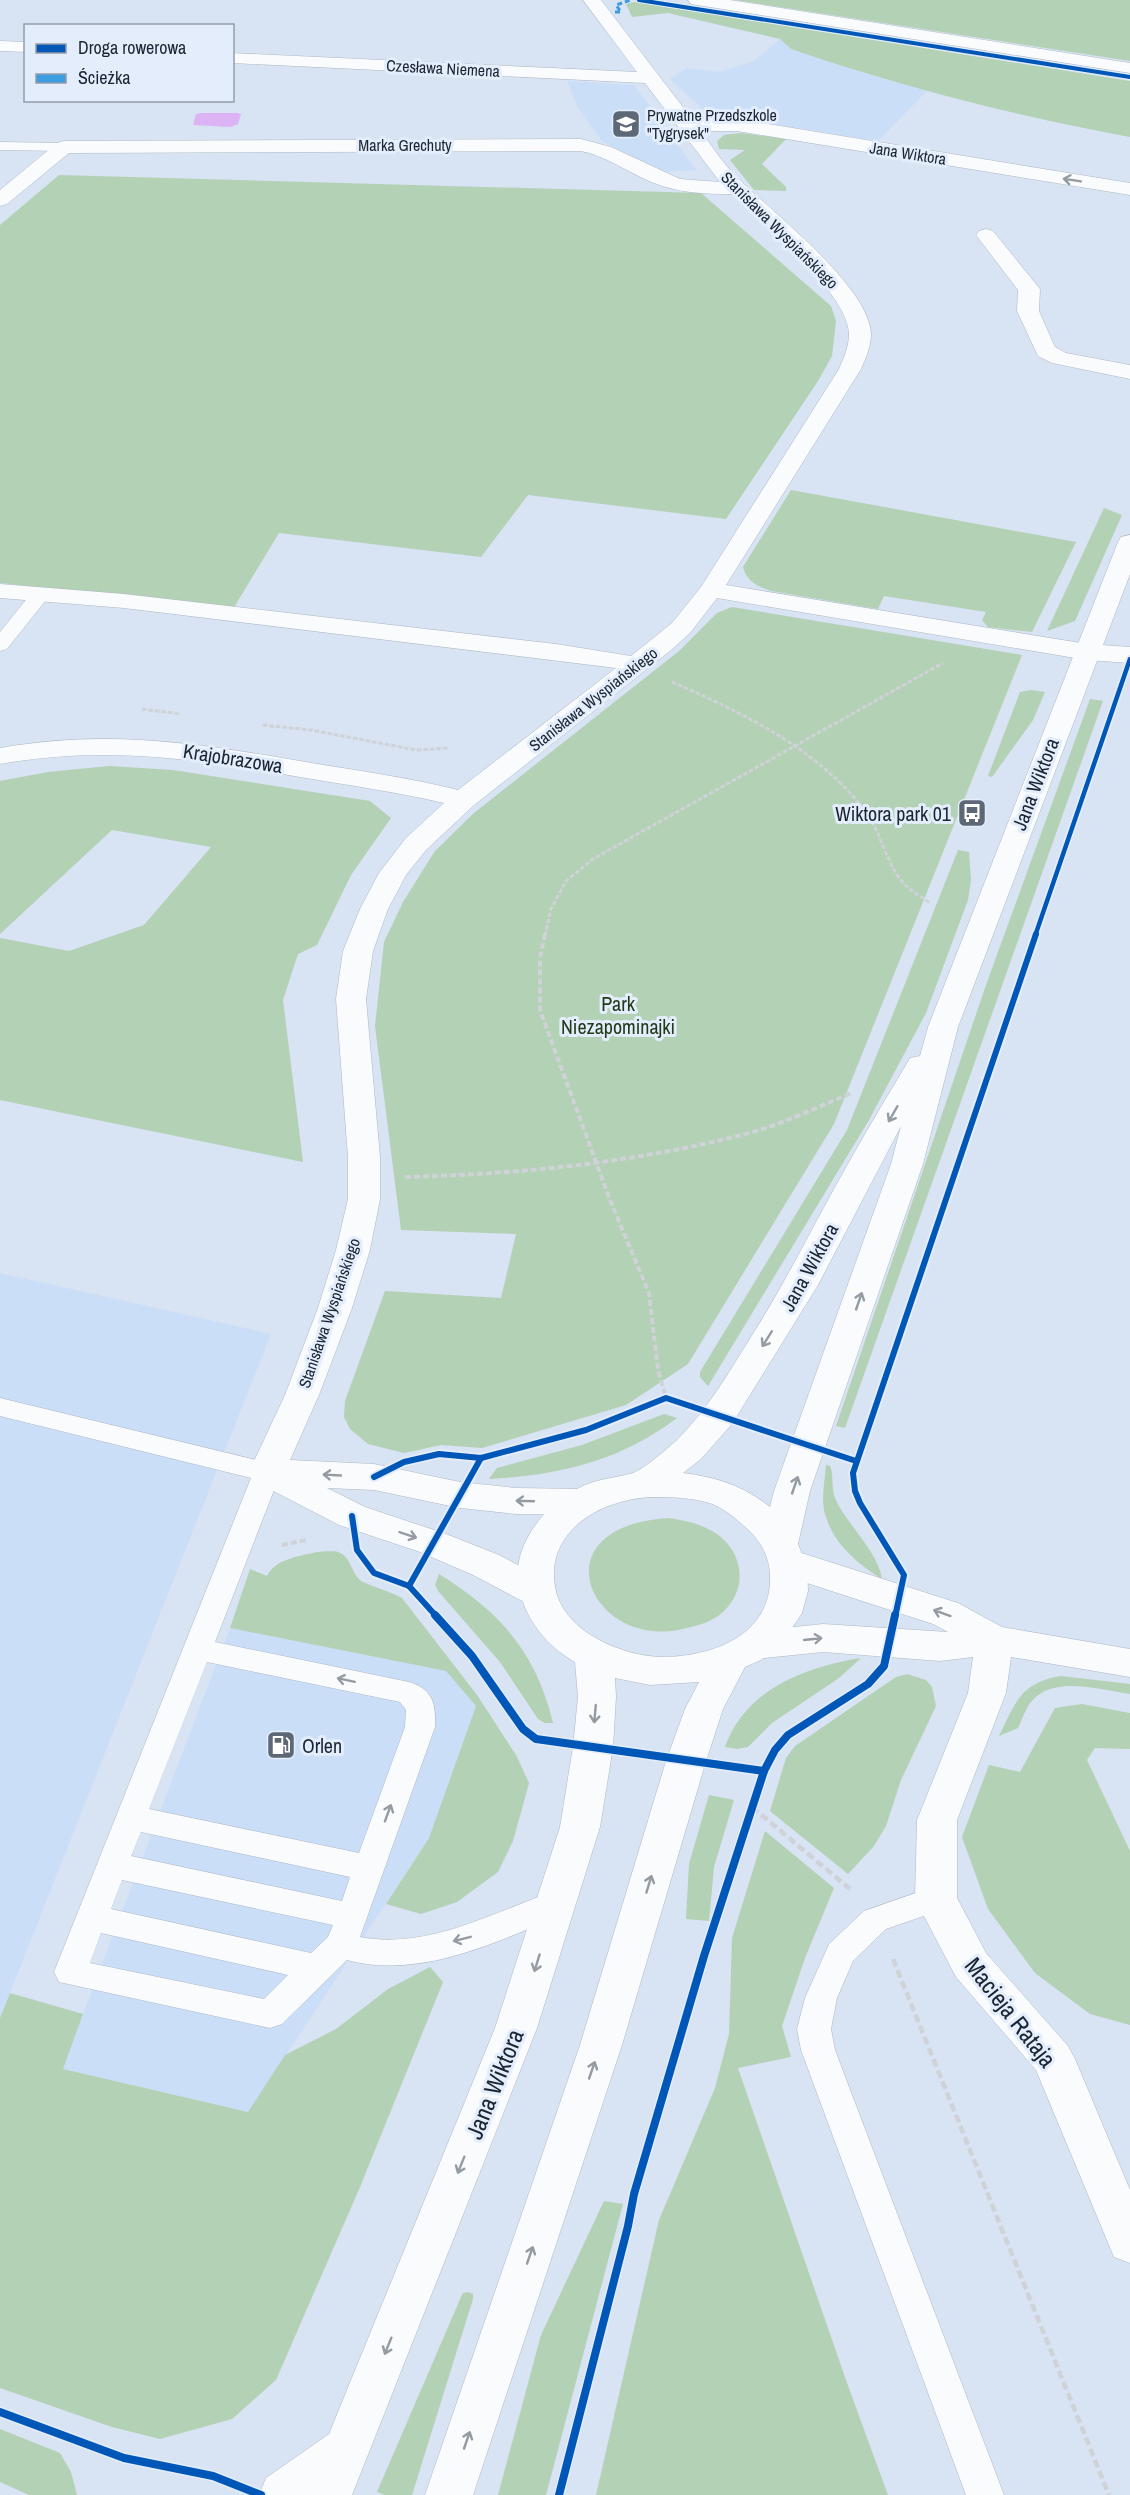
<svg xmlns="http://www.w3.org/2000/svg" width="1130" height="2495" font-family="'Archivo Narrow',sans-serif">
  <rect width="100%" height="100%" fill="#d8e3f3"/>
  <!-- built -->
  <g fill="#cbdef8">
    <polygon points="780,39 791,49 854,70 927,91 878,141 708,114 670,79 687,68 720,72 754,61"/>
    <polygon points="567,81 634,85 696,170 663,172 603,142 578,108"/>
    <polygon points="0,1273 271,1334 0,2018"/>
    <polygon points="230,1628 446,1671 476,1706 429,1838 248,2112 62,2069"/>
  </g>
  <!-- green -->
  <g fill="#b3d1b4">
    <polygon points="735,0 1130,0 1130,61"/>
    <path d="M635,2L1130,81V137C1015,116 902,87 791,49L780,39L668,13L632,17L626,4Z"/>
    <polygon points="741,133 786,139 762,164 786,187 786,191 754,190 730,160 745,150 719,149 717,141 724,135"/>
    <polygon points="59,175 701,193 831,306 836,321 832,356 818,381 726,519 528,495 481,557 279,533 233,609 0,583 0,225"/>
    <path d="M791,490L1076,542L1032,632L988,627L982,620L986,612L884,596L878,609L771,591C757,586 747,582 743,567Z"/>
    <polygon points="1104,508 1122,515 1075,621 1047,631"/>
    <polygon points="732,607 1022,655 834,1124 688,1364 626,1405 482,1448 441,1445 404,1453 368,1444 350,1429 344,1417 345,1401 385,1291 501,1298 516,1234 401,1230 375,1026 384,942 403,902 435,851 474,813 679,651 717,613"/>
    <polygon points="1031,690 1045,692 1033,720 992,777 988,776 1020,692"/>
    <polygon points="1090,699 1103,701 845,1428 836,1426 986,985"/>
    <polygon points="109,766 173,770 370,801 391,818 351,875 317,945 298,954 283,1000 303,1162 0,1100 0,938 69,951 144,925 211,847 112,830 0,934 0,781 48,772"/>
    <polygon points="958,850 969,852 971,880 968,900 926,1013 869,1120 708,1386 700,1377 700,1372 847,1130"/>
    <path d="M664,1414L677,1418C620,1461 560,1475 489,1479L497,1468L582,1445Z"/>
    <path d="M826,1465L830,1466C834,1475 831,1488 835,1498C846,1524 878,1551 882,1579C859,1565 834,1544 826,1517C820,1502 825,1481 826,1465Z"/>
    <path d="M668,1518C683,1520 698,1523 712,1531C742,1548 750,1586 724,1611C714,1621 700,1625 687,1628C592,1654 533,1527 668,1518Z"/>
    <path d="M317,1552C324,1552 335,1550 340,1553C352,1558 351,1575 363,1582C376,1588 389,1591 402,1598L477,1695L516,1755L529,1783L513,1841L498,1872L457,1902L421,1914L386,1904L429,1838L476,1706L446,1671L230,1628L250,1569L267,1576C275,1559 300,1556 317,1552Z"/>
    <path d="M439,1574C500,1612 536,1652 553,1723H545L538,1719L500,1662L438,1591L435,1585Z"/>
    <path d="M861,1658L839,1678L772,1723L748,1747L737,1749L725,1747C745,1689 806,1667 861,1658Z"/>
    <polygon points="907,1674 926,1680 932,1687 936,1706 901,1780 886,1826 874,1846 848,1874 770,1811 786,1758 795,1746 896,1677"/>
    <path d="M1061,1676L1130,1684V1694C1103,1690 1060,1677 1037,1696C1027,1703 1023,1718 1018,1728L999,1736C1016,1702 1020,1683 1061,1676Z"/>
    <polygon points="1082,1704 1130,1713 1130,1749 1095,1748 1087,1760 1130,1851 1130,2025 1090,2014 1035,1973 988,1909 962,1837 989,1765 1020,1772 1055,1708"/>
    <polygon points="709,1795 734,1800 714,1867 709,1921 686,1919 689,1864"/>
    <polygon points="765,1831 834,1888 805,1958 782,2026 791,2057 738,2068 847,2383 888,2495 596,2495 659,2220 715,2088 729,2034 732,1938"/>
    <polygon points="430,1967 443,1982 360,2187 276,2380 232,2419 160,2439 112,2427 0,2388 0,2018 10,1993 83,2014 63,2069 248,2112 285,2055 336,2029 388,1989"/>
    <polygon points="604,2201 623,2204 546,2495 498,2495 541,2335"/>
    <polygon points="468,2292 473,2294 473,2299 412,2495 385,2495 377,2492 461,2297 463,2293"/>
    <polygon points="0,2429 60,2453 71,2472 77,2495 29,2495 0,2482"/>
  </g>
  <!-- water -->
  <polygon fill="#dcb3f5" points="202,113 237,113 241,114 238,124 231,127 193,125 196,114"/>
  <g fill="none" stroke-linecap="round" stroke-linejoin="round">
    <!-- service casing -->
    <g stroke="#aeb8c5" stroke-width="1">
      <g id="service">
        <polygon points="0,142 64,143 71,147 64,151 0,150"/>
        <polygon points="40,589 47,591 50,595 7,649 0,651 0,632 33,591"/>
        <path d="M0,1398L277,1465L281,1472L215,1642L409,1682C433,1689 436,1704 435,1727L360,1937C429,1950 493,1912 555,1891L566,1895L571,1904L566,1913C499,1941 421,1980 347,1960L282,2024L270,2028L59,1982L54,1972L251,1478L0,1416ZM207,1662L400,1702L406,1710L405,1727L359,1853L149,1809ZM141,1832L350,1877L342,1901L131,1856ZM122,1880L333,1925L328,1937L311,1953L111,1909ZM101,1933L288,1975L264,1999L90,1963Z"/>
        <polygon points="936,1886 947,1890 952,1899 947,1908 886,1929 853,1961 837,1998 831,2029 835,2050 1004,2495 966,2495 801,2050 797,2029 805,1998 829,1944 864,1911"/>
      </g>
    </g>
    <!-- minor casing -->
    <g stroke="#aeb8c5" stroke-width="1">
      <g id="minor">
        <path d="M583,0H601L692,119H737L1130,183V195L737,131H700C711,144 720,159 731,171C765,208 869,284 871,334C871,346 866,358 861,369L726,585L1087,644L1130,647V663L1087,660L717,598L690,633L671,650L473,806L426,850L406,875L388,909L373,951L366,999L380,1157V1199L370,1250L352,1308L319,1395L290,1460L374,1464L460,1482L516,1488L584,1489L597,1493L602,1502L597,1511L584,1515L516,1514L460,1508L374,1490L327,1488L365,1507L446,1534L499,1555L550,1582L556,1592L550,1602L537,1606L524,1602L473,1575L420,1552L339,1525L254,1481L249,1472L285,1395L318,1308L336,1250L348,1199V1157L336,999L343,951L360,909L379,873L406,838L444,803C396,792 348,785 300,777C194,759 107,745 0,764V748C107,729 195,743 300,761C353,770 406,777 458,790L616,668L124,608L0,598V584L124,594L556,644L631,656L672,623L701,587L839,369C844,358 849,346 849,334C848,293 762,223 732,194C704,194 676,193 649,181C626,171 606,156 581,151L69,153L7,204L0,206V190L57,143L64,141L581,139L611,147L680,179L720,182L645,83L232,63V53L637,72Z"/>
        <polygon points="688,0 730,0 1130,63 1130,73 697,5 691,4"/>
        <polygon points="0,41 26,42 26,52 0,51"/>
        <polygon points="986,229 993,231 1040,289 1039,311 1055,347 1066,353 1130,365 1130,379 1052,363 1038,356 1017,311 1018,290 976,235 979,231"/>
        <polygon points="789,1549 958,1603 1002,1627 1130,1649 1130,1677 1011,1657 1006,1693 957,1820 957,1898 986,1953 1068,2046 1075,2059 1130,2190 1130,2263 1114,2257 1036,2070 956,1977 915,1899 917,1820 968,1693 973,1657 940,1661 823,1652 755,1659 742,1655 736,1645 742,1635 755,1631 823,1624 948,1632 933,1624 776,1573 771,1563 776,1553"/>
      </g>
    </g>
    <!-- tertiary casing -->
    <g stroke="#aeb8c5" stroke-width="1">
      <path id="tertiary" d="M1130,535V574L958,1027L923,1164L810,1491L798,1544L807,1567L808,1591L802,1613L782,1643L761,1660L745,1667L723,1709L706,1761L622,2045L473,2495H425L580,2045L666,1761L685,1709L699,1682L650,1685L615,1678L616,1697L613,1747L600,1827L537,2028L352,2495H259L266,2478L329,2434L495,2028L560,1827L573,1747L578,1697L575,1662C538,1642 508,1596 521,1553C532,1520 561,1493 593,1482C606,1478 620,1477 633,1473C644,1469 668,1448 677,1440C707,1410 728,1374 751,1337C789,1277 818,1216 853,1155C870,1125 888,1095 906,1065L910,1058L920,1056L928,1027L1118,542L1121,537ZM901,1126L891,1164L774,1491L770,1507C744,1486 716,1477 683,1473L701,1459L732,1424L818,1285ZM656,1497C673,1497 690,1498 706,1502C721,1506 733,1516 744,1526C759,1538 770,1556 770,1576C772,1636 711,1657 661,1657C624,1656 569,1634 557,1595C539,1532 603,1497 656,1497Z"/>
    </g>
    <!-- path-far2 -->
    <g stroke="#cfd2d7" stroke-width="3" stroke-dasharray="4.5 2" stroke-linecap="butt">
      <path d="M672,682C743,713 817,748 865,811C881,832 885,860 901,880C909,890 920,896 930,903"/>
      <polyline points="142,709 181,714"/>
      <polyline points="263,725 311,730 416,750 449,748"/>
      <polyline points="545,936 551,909 566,881 593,859 943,663"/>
    </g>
    <!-- path-far1 -->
    <g stroke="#cfd2d7" stroke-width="4" stroke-dasharray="6 3" stroke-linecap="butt">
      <polyline points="545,934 540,958 540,1010 610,1200 649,1293 658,1370 666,1398"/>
      <path d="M405,1177C519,1174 634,1163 745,1134C781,1125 817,1107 852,1093"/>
      <polyline points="282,1545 306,1540"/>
    </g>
    <!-- path -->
    <g stroke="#cfd2d7" stroke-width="4.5" stroke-dasharray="8 4" stroke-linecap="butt">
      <polyline points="752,1807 850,1889"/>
      <polyline points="893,1959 1109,2495"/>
    </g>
    <!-- service -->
    <use href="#service" fill="#f9fbfd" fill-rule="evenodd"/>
    <!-- minor -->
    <use href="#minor" fill="#f9fbfd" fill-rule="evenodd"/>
    <!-- tertiary -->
    <use href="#tertiary" fill="#f9fbfd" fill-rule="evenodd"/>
    <!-- quiet -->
    <polyline stroke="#3b9ce2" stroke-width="3" stroke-dasharray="5 3" stroke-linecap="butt" points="615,12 621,12 616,5 631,0"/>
    <!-- cycleway-far3 casing -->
    <g stroke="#e3edfc" stroke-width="6">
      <polyline id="cycleway-far3" points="639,0 1130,77"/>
    </g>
    <!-- cycleway-far2 casing -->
    <g stroke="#e3edfc" stroke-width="8">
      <polyline id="cycleway-far2" points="1035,936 1130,659"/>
    </g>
    <!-- cycleway-far1 casing -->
    <g stroke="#e3edfc" stroke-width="10">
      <g id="cycleway-far1">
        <polyline points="374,1477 404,1462 439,1454 481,1458 586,1430 666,1398 856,1461"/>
        <polyline points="352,1516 357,1550 374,1573 409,1586 437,1617"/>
        <polyline points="409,1586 481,1458"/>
        <polyline points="895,1617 904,1575 860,1503 855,1491 853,1473 1036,934"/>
      </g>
    </g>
    <!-- cycleway casing -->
    <g stroke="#e3edfc" stroke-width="11">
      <g id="cycleway">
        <polyline points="435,1615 472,1656 523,1729 536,1739 764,1771"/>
        <polyline points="0,2412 124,2458 213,2476 261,2495"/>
        <polyline points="559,2495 628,2226 634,2194 704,1956 764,1771 775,1750 788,1735 868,1684 884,1666 895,1615"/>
      </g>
    </g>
    <!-- cycleway-far3 -->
    <use href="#cycleway-far3" stroke="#0057b8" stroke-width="4"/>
    <!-- cycleway-far2 -->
    <use href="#cycleway-far2" stroke="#0057b8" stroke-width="4.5"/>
    <!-- cycleway-far1 -->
    <use href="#cycleway-far1" stroke="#0057b8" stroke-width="6"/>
    <!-- cycleway -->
    <use href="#cycleway" stroke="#0057b8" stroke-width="8"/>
  </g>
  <!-- one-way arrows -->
  <defs><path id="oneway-shaft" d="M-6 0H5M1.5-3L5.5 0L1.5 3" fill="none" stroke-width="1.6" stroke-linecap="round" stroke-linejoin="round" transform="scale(1.5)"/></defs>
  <g stroke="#959ba2">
    <use href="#oneway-shaft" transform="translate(1072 180) rotate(-171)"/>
    <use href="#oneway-shaft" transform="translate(893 1114) rotate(120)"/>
    <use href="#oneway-shaft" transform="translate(859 1301) rotate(-71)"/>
    <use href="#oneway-shaft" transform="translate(767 1339) rotate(122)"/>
    <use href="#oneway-shaft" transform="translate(332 1475) rotate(-177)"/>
    <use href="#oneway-shaft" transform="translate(795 1485) rotate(-71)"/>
    <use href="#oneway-shaft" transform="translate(525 1501) rotate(-178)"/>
    <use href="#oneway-shaft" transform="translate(408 1535) rotate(18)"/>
    <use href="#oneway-shaft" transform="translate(942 1613) rotate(-160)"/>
    <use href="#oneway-shaft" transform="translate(813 1639) rotate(-6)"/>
    <use href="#oneway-shaft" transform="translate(346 1680) rotate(-168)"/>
    <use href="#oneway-shaft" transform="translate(595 1714) rotate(95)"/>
    <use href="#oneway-shaft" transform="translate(388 1813) rotate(-70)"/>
    <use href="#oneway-shaft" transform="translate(649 1884) rotate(-73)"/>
    <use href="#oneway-shaft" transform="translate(462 1939) rotate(166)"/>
    <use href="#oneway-shaft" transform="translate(537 1963) rotate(107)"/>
    <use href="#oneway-shaft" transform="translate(592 2070) rotate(-71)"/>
    <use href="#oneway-shaft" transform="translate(461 2165) rotate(112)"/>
    <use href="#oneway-shaft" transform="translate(530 2255) rotate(-71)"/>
    <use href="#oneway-shaft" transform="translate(388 2346) rotate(112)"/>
    <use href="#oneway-shaft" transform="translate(467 2440) rotate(-71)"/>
  </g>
  <!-- icons -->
  <defs>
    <g id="school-square" transform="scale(1.5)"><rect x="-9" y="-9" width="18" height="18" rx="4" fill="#5d6876" stroke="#e3edfc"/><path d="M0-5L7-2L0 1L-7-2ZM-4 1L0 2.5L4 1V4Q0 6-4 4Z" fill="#fff"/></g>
    <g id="bus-square" transform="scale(1.5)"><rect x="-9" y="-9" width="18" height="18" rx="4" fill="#5d6876" stroke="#e3edfc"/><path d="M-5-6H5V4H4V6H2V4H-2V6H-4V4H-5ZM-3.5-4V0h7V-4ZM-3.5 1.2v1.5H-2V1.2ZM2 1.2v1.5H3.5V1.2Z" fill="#fff"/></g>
    <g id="fuel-square" transform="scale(1.5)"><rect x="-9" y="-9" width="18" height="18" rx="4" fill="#5d6876" stroke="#e3edfc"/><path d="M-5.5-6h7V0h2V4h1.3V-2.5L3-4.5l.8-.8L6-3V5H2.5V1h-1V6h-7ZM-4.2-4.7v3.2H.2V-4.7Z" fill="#fff"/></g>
  </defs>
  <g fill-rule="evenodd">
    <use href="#school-square" x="626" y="124"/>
    <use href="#bus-square" x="972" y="813"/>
    <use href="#fuel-square" x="281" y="1745"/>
  </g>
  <g text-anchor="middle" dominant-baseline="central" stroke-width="6" stroke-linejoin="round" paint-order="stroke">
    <!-- far-street labels -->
    <g font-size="16" fill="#1b2532" stroke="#e3edfc">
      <text transform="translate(443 68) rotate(3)">Czesława Niemena</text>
      <text x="405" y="145">Marka Grechuty</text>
      <text transform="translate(908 153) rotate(9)">Jana Wiktora</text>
      <text transform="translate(780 230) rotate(45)">Stanisława Wyspiańskiego</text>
      <text transform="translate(593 699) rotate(-38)">Stanisława Wyspiańskiego</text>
      <text transform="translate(329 1313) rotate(-71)">Stanisława Wyspiańskiego</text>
    </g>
    <!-- far-poi labels -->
    <g font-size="16" fill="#1b2532" stroke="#e3edfc" text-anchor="start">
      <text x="647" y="115">Prywatne Przedszkole<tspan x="647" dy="18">"Tygrysek"</tspan></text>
    </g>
    <!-- street labels -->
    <g font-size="20" fill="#1b2532" stroke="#e3edfc">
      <text transform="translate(233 758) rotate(9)">Krajobrazowa</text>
      <text transform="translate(1035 784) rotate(-69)">Jana Wiktora</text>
      <text transform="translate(809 1267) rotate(-61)">Jana Wiktora</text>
    </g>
    <!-- poi labels -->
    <g font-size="20" fill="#1b2532" stroke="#e3edfc" text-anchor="end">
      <text x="951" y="813">Wiktora park 01</text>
      <text x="302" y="1745" text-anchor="start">Orlen</text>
    </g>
    <!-- park labels -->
    <g font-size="20" fill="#223a16" stroke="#e3edfc">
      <text x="618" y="1003">Park<tspan x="618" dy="23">Niezapominajki</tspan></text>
    </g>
    <!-- near-street labels -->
    <g font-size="24" fill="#1b2532" stroke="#e3edfc">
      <text transform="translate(1011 2012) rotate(52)">Macieja Rataja</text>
      <text transform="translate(494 2084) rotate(-68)">Jana Wiktora</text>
    </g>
  </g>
  <!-- legend -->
  <rect x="24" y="24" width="210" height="78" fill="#e3edfc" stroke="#939dab" stroke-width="1.5"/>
  <rect x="36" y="44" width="30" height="9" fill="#0057b8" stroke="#939dab" stroke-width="1.5"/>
  <text x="78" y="54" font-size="18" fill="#1b2532">Droga rowerowa</text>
  <rect x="36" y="74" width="30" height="9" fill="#3b9ce2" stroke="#939dab" stroke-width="1.5"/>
  <text x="78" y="84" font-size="18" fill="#1b2532">Ścieżka</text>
</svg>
